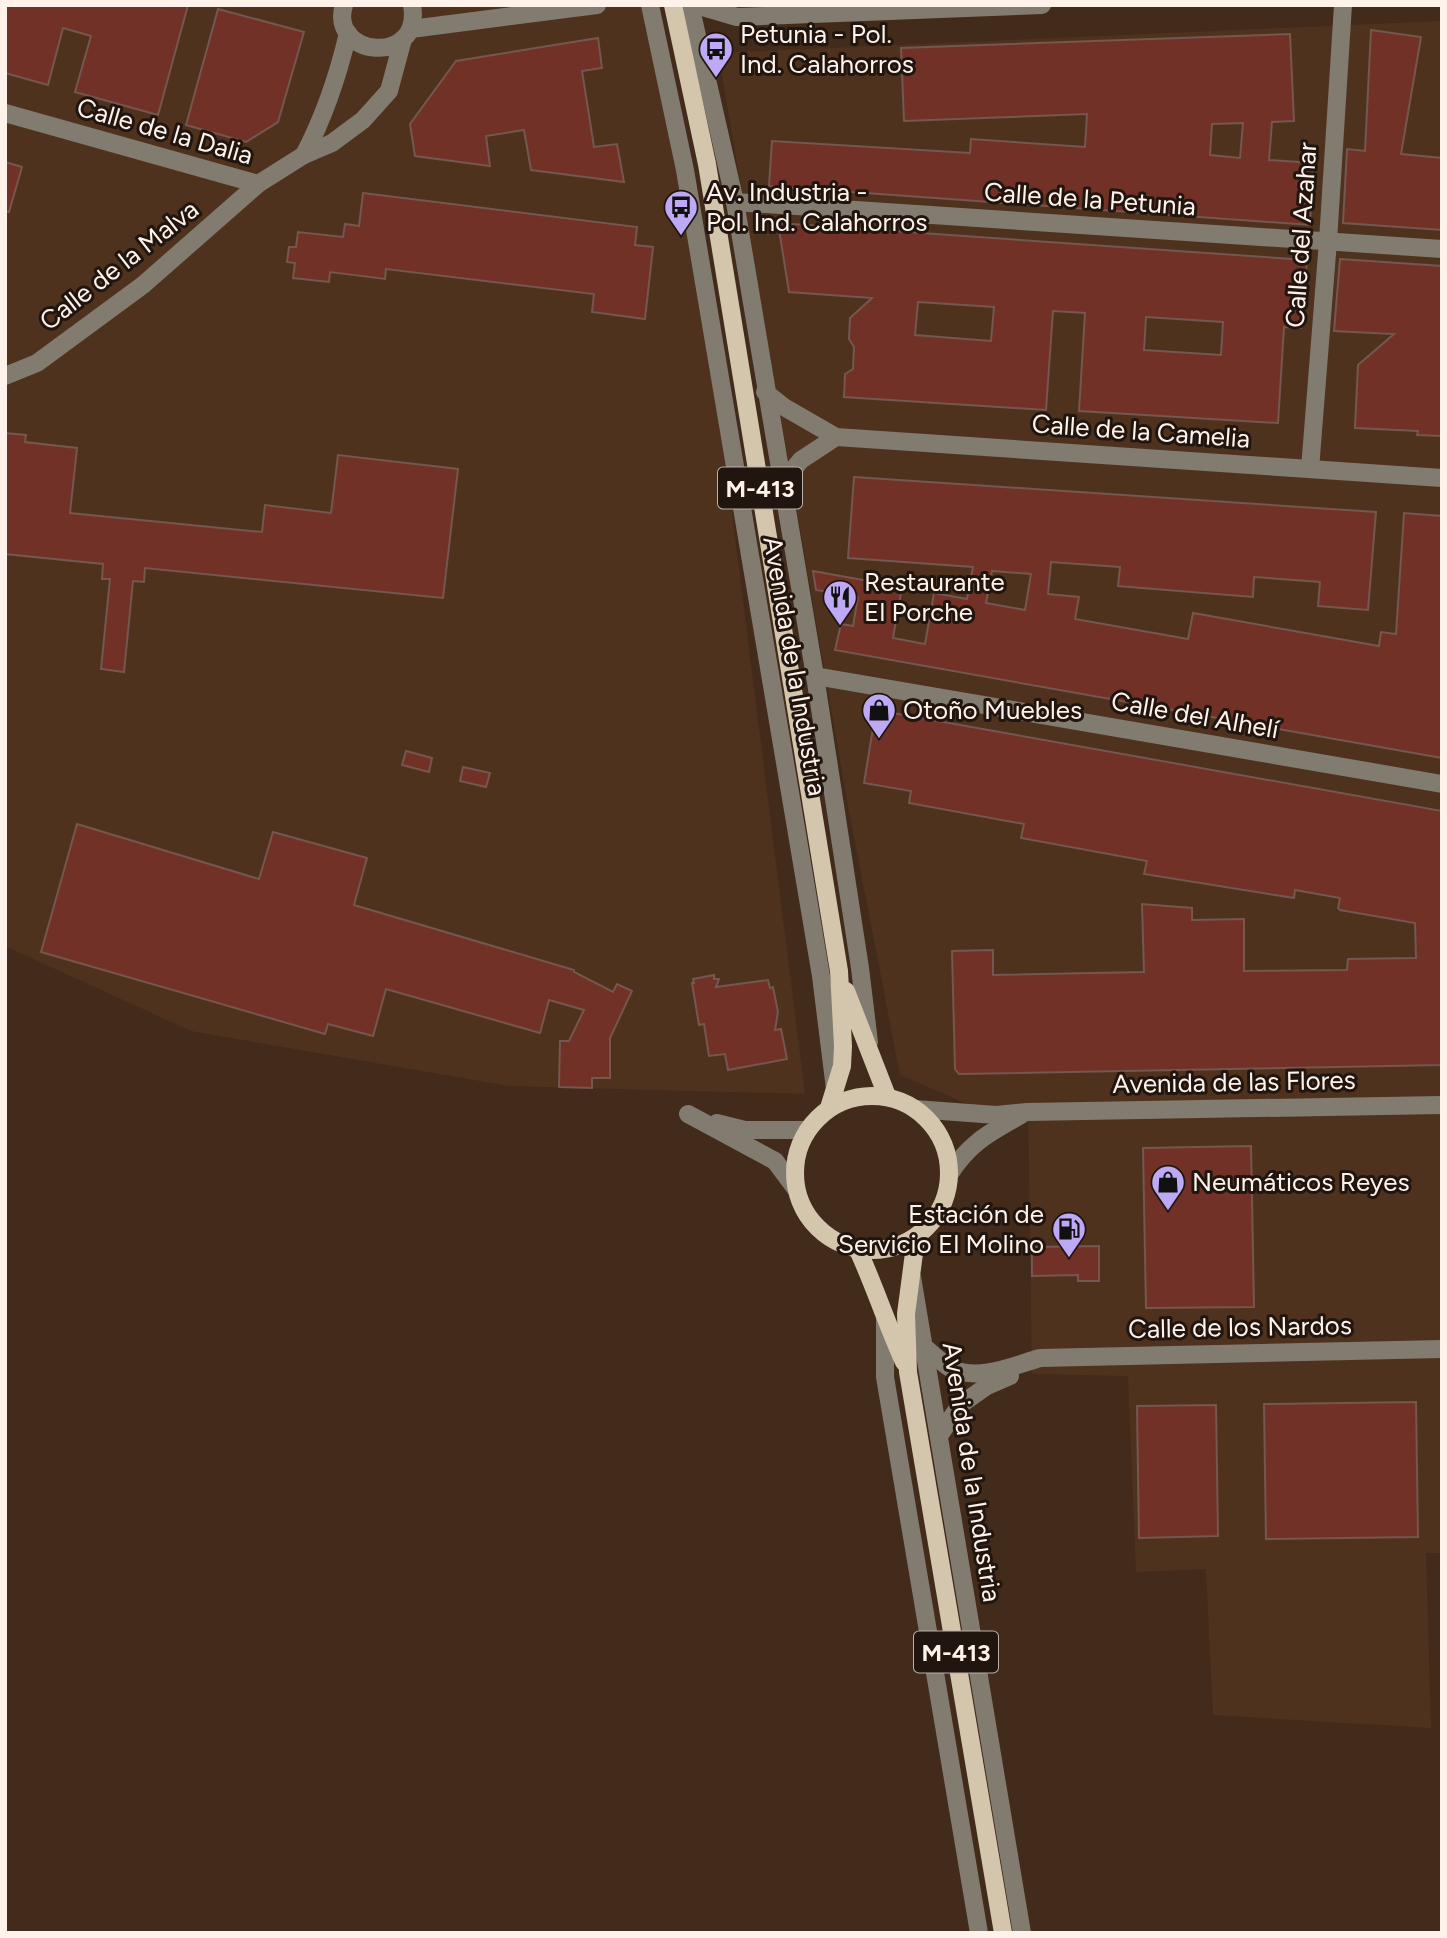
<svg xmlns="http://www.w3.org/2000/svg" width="1447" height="1938" font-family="Figtree,sans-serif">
  <rect width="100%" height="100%" fill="#422b1b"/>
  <!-- built -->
  <g fill="#4f321e">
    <polygon points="5,5 650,5 721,426 805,1094 509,1086 191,1031 5,946"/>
    <polygon points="1442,21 1442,1553 1426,1553 1431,1728 1213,1715 1206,1569 1136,1572 1128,1376 1032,1374 1028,1103 977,1108 900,1075 848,806 718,53"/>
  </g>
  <!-- building -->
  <g fill="#713126" stroke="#755650" stroke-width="2" fill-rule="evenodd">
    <polygon points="5,5 188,5 158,115 75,92 91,36 63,28 48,85 5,73"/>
    <polygon points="218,9 304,32 278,122 246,142 186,125"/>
    <polygon points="1371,30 1421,37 1401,154 1442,158 1442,230 1343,223 1347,149 1365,151"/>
    <path d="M1290,34L1294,121L1272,122L1269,160L1313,163L1310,225L769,186L772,141L970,153L971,139L1085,147L1087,114L904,121L901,48ZM1243,123L1240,158L1210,155L1212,124Z"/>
    <polygon points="598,38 602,68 582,71 594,147 617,144 624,182 531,170 524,130 486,136 490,166 415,156 410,124 456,61"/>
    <polygon points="5,162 22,167 9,212 5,211"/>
    <polygon points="363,193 637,227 635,245 653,247 645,319 592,312 594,294 386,269 385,279 330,272 329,282 293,278 295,263 287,262 289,247 296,247 298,232 343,237 345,224 359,226"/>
    <path d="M778,223L1307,260L1301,328L1284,327L1278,423L1079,411L1085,313L1053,311L1046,410L844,397L845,374L853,369L854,347L849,339L850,318L872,298L789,292ZM918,302L994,307L991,341L915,335ZM1146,317L1223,322L1221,355L1144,350Z"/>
    <polygon points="1340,259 1442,266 1442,436 1417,435 1418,431 1355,428 1358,365 1394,334 1334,331"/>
    <polygon points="5,433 26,435 25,442 77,448 70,513 262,532 265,505 331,513 338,455 458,469 443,598 145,568 144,582 133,581 124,672 101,669 110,579 102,579 103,564 5,554"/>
    <path d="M854,477L1376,512L1368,610L1318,606L1320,582L1254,577L1253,597L1118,586L1120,567L1051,562L1048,594L1079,597L1075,619L1188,639L1193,613L1379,646L1381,632L1396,634L1404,513L1442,516V758L835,650L841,624L853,626L858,597L816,590L813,571L902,587L893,638L925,644L934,593L967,599L973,567L848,558ZM992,571L1031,574L1025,610L986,603Z"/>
    <polygon points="876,710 1442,811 1442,1065 959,1074 955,1069 952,951 993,950 993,975 1144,972 1142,904 1192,908 1192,920 1244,919 1244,971 1347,970 1348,959 1416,958 1415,923 1340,910 1338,908 1340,898 1295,890 1294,898 1144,874 1147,861 1021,838 1024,824 909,803 911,791 864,783"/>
    <polygon points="406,751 432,758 429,772 402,765"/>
    <polygon points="463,767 490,773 486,787 460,781"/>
    <polygon points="77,824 259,879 273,832 367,858 354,905 574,970 574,972 613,992 617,984 632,991 610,1038 610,1078 592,1078 592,1088 559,1087 560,1041 569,1041 584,1010 549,1000 540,1033 386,989 373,1036 328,1024 325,1034 41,952"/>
    <polygon points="714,975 714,979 719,979 716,987 768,980 770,988 773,987 778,1012 775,1030 781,1029 787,1059 728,1070 725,1054 709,1056 704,1024 699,1025 692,983 694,983 693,979"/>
    <polygon points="1251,1146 1254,1307 1146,1308 1143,1148"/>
    <polygon points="1099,1246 1099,1281 1078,1281 1078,1275 1032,1276 1032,1247"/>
    <polygon points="1416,1402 1418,1537 1266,1539 1264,1404"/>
    <polygon points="1216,1405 1218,1536 1139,1538 1137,1406"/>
  </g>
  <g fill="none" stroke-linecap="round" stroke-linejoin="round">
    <!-- minor -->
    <g stroke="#827b6f" stroke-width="18">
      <path d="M344,5C328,57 423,67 412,5"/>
      <polyline points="650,5 685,170 821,976 835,1089"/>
      <polyline points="690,5 735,202 815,676 860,968 869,1042"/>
      <polyline points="696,5 737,17 1042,5"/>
      <polyline points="411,29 597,5"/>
      <polyline points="5,113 258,184"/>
      <path d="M304,155C325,115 338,76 348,33"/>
      <polyline points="735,202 1442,249"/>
      <polyline points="5,376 37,363 143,285 258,184 304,155 332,143 363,120 389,91 403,39"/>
      <polyline points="765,392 784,407 836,437 1442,478"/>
      <polyline points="1310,469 1328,241 1343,5"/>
      <polyline points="781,484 801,460 836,437"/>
      <polyline points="815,676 1442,784"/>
      <polyline points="915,1109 996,1115 1027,1112 1442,1105"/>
      <polyline points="688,1114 775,1161 796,1189"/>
      <polyline points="717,1123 745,1130 807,1130"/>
      <path d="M949,1175C969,1143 989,1133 1021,1115"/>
      <polyline points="912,1277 1022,1933"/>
      <polyline points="885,1321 885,1377 979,1933"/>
      <path d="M925,1348C933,1354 943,1364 952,1369C980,1381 1012,1366 1040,1358L1442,1349"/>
      <polyline points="939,1436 960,1405 987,1386 1010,1376"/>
    </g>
    <!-- major -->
    <g stroke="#d4c5ad" stroke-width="18">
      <polyline points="673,5 707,164 839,971 843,1046 842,1066 829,1108"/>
      <polyline points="846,991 887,1096"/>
      <circle cx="872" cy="1173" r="77"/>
      <polyline points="916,1238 906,1314 908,1372 1003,1933"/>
      <path d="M858,1250C875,1287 887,1325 904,1362"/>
    </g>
  </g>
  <!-- icons -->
  <defs>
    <g id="bus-pin" transform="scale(1.75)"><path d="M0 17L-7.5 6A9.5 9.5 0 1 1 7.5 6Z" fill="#bda9f5" stroke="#20160f"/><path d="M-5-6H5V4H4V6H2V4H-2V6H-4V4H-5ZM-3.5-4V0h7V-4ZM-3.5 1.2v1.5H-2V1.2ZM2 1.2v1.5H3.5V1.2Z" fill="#111"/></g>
    <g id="restaurant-pin" transform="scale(1.75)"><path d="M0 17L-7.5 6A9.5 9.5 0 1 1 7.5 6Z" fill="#bda9f5" stroke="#20160f"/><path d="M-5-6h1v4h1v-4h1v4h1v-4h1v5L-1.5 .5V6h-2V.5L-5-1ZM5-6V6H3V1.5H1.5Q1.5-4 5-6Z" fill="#111"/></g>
    <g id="shop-pin" transform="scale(1.75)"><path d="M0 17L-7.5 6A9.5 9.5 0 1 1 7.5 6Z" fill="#bda9f5" stroke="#20160f"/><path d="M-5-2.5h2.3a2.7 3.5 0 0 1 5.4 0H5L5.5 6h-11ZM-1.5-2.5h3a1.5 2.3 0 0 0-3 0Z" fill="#111"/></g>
    <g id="fuel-pin" transform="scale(1.75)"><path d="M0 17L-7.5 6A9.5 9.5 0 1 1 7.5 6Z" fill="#bda9f5" stroke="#20160f"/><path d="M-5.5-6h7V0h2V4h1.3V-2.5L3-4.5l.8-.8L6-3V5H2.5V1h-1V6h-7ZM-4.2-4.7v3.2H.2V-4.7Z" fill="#111"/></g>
  </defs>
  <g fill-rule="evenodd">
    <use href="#bus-pin" x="716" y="49"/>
    <use href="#bus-pin" x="681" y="207"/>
    <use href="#restaurant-pin" x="840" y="597"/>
    <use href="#shop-pin" x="879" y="710"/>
    <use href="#shop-pin" x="1168" y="1182"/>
    <use href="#fuel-pin" x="1069" y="1229"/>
  </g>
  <g text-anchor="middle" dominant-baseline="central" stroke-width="6" stroke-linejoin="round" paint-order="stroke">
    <!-- shield labels -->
    <g fill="#20160f" stroke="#bcb0a8" stroke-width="2">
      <rect x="718" y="467.5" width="84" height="41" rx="5"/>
      <rect x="914" y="1631.5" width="84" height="41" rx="5"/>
    </g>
    <g font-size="24" font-weight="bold" fill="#fff2ea">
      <text x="760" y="488">M-413</text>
      <text x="956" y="1652">M-413</text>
    </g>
    <!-- poi labels -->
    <g font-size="26" fill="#fff2ea" stroke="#20160f" text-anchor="start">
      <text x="740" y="34">Petunia - Pol.<tspan x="740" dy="30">Ind. Calahorros</tspan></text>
      <text x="706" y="192">Av. Industria -<tspan x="706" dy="30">Pol. Ind. Calahorros</tspan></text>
      <text x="864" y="582">Restaurante<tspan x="864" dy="30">El Porche</tspan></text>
      <text x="903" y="710">Otoño Muebles</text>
      <text x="1192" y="1182">Neumáticos Reyes</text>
      <text x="1044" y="1214" text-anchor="end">Estación de<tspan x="1044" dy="30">Servicio El Molino</tspan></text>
    </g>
    <!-- street labels -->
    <g font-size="26" fill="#fff2ea" stroke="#20160f">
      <text transform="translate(165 131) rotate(16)">Calle de la Dalia</text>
      <text transform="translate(1090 199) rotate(4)">Calle de la Petunia</text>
      <text transform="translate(1301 235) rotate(-86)">Calle del Azahar</text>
      <text transform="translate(119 265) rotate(-38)">Calle de la Malva</text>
      <text transform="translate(1141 431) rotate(4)">Calle de la Camelia</text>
      <text transform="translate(795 666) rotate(80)">Avenida de la Industria</text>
      <text transform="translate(1195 715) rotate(10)">Calle del Alhelí</text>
      <text transform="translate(1234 1082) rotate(-1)">Avenida de las Flores</text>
      <text transform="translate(1240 1327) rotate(-1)">Calle de los Nardos</text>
      <text transform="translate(972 1472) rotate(81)">Avenida de la Industria</text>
    </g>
  </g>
  <!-- border -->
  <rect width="1447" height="1938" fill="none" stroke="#fff2ea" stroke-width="14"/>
</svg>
